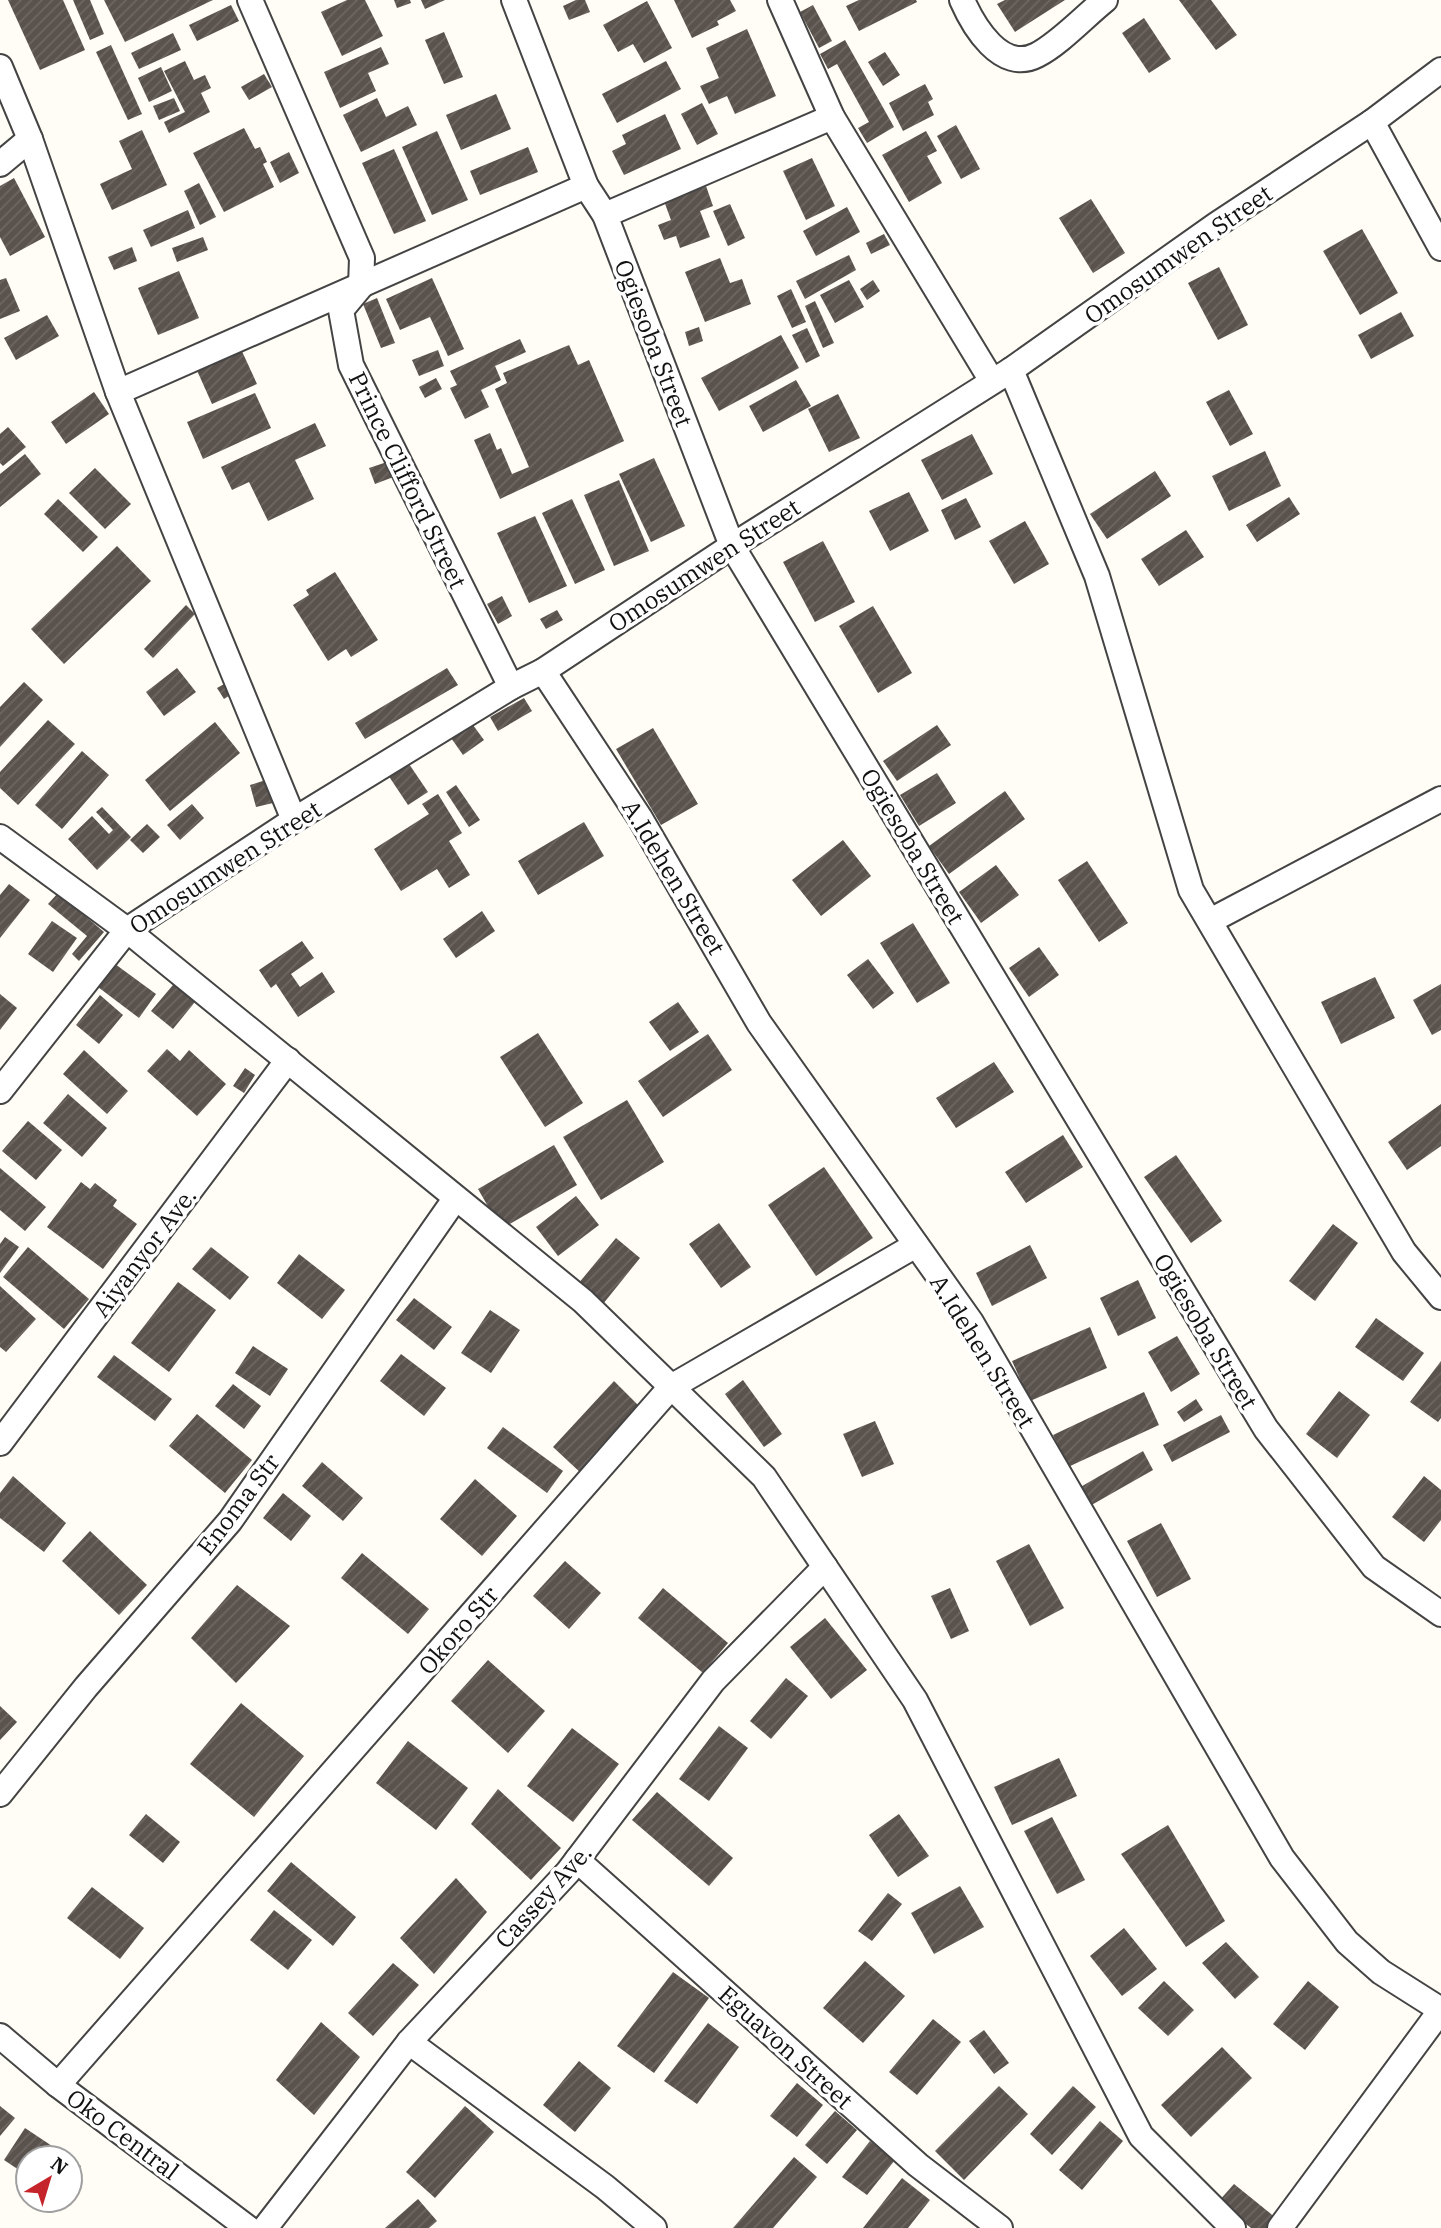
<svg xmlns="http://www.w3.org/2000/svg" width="1441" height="2228" font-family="'IBM Plex Serif',serif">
  <defs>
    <pattern id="building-hatch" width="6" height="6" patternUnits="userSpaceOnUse" patternTransform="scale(1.75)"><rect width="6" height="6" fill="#5a524d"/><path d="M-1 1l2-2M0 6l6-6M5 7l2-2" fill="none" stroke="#6d6662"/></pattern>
  </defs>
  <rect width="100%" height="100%" fill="#fffdf5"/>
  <!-- building -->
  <g fill="url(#building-hatch)">
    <polygon points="8,0 63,0 85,50 40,70"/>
    <polygon points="73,0 90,0 104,34 90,40"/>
    <polygon points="104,0 213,0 125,42"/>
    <polygon points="347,0 365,0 383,36 342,56 321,12"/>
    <polygon points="394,0 410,0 411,3 397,8"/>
    <polygon points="421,0 445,0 425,9"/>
    <polygon points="576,0 585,0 590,12 569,20 563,6"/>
    <polygon points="674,0 730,0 736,11 717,21 719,25 692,38"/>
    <polygon points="859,0 916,0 917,2 859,31 846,6"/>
    <polygon points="1005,0 1065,0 1015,32 997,4"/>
    <polygon points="1179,0 1211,0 1237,35 1216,50"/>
    <polygon points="647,1 672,48 644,63 633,44 618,52 603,25"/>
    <polygon points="231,5 239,21 197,41 189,25"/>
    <polygon points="813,5 832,41 819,48 800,12"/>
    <polygon points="1144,18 1171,59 1149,73 1122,33"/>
    <polygon points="747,29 776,96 735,114 727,96 709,104 700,86 719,78 706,48"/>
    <polygon points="444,32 463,77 444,84 425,40"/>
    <polygon points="173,33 181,50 139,69 131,53"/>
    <polygon points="845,40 894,127 867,143 858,128 869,122 837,64 828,69 820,54"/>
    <polygon points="111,45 142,114 128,120 96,52"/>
    <polygon points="381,47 389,64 368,73 376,91 340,108 324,72"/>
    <polygon points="885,52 900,75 883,86 868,62"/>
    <polygon points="185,61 194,80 205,75 211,88 201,93 210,112 169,133 164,122 185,112 164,71"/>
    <polygon points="666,61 681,89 617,123 602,94"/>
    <polygon points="161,67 172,91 149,102 138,78"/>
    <polygon points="264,74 272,87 249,100 241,87"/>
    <polygon points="925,84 933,99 928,102 934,115 903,131 889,103"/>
    <polygon points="496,94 511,129 461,150 446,115"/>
    <polygon points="174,98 180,111 159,120 153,106"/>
    <polygon points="377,98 386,117 408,106 417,125 361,152 343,115"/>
    <polygon points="702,103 718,134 697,145 681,114"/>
    <polygon points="665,114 681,149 624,175 612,151 626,144 622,135"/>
    <polygon points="956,125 980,169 961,179 937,136"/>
    <polygon points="244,128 255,149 260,147 267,162 263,164 274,187 224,212 193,153"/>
    <polygon points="142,130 167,185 112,210 100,184 132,169 119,141"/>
    <polygon points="437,131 468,200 432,215 402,147"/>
    <polygon points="926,131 937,151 927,156 942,183 909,202 882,155"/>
    <polygon points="528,147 538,172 480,195 470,171"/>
    <polygon points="394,149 426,221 394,234 362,163"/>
    <polygon points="289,152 299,173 280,183 270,162"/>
    <polygon points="812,158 835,206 806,220 783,171"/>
    <polygon points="14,178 45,237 10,256 0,237 0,186"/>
    <polygon points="199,183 216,217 200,225 184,191"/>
    <polygon points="706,186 713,206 700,211 710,237 680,248 676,236 664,240 658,225 671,220 664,201"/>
    <polygon points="1091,199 1125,253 1093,273 1059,218"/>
    <polygon points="730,204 745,238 728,246 713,211"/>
    <polygon points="847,207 860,232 816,256 803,231"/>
    <polygon points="188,210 195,228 151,247 143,230"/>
    <polygon points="1362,229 1398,293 1360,315 1323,251"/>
    <polygon points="884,234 890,245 871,254 866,243"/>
    <polygon points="203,237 208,250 177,262 172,248"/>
    <polygon points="132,247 137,261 114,270 108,257"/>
    <polygon points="849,255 856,270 805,299 796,281"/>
    <polygon points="720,258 730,283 742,279 751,304 705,322 685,272"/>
    <polygon points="1219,267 1248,325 1218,340 1188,283"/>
    <polygon points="179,271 199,318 158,335 138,288"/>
    <polygon points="6,278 20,311 0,319 0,280"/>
    <polygon points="432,278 464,349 448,356 430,317 400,330 386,299"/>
    <polygon points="849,280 864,307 835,323 820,295"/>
    <polygon points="873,280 880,291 867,300 860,289"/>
    <polygon points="791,289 806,322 792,328 777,296"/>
    <polygon points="377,298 395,343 381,348 363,304"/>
    <polygon points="815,301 834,343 823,348 805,306"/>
    <polygon points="1401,312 1414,336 1371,359 1358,335"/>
    <polygon points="47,315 59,336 16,360 4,338"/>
    <polygon points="699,327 703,341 689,346 685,332"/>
    <polygon points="807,328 820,356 806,363 792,335"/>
    <polygon points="781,335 799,368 719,411 701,378"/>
    <polygon points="520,339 526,352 495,366 501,380 481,390 489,407 465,419 450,388 457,385 450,371"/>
    <polygon points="569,345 578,365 589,360 624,441 500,499 474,440 490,433 497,450 501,448 512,474 529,467 495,389 507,383 503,373"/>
    <polygon points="240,347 257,384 212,404 195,366"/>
    <polygon points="438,350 444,366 419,376 412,360"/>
    <polygon points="436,378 442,389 425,398 419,387"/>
    <polygon points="796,380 811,406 763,432 749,406"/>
    <polygon points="1229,390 1253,434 1230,446 1206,402"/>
    <polygon points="94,392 109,414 66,444 51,422"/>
    <polygon points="255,393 271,428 203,459 187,422"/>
    <polygon points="838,394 860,438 829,452 808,409"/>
    <polygon points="315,423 326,446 295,460 314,499 268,521 249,482 232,490 221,467"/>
    <polygon points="8,427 26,447 3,466 0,463 0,434"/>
    <polygon points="972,434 993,474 942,500 921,460"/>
    <polygon points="1265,451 1281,486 1229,511 1212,476"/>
    <polygon points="25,454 41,474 0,507 0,474"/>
    <polygon points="654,458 685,526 651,542 619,474"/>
    <polygon points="390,461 396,476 375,484 369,468"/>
    <polygon points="95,468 131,504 105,529 69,493"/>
    <polygon points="1155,471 1171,496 1107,539 1090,514"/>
    <polygon points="619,480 649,551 614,566 584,495"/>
    <polygon points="909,492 929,531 890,551 869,511"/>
    <polygon points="1289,497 1300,514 1257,542 1246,525"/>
    <polygon points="966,498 981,527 955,540 941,510"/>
    <polygon points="58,499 98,537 83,552 44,514"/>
    <polygon points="572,499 605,570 575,584 542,513"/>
    <polygon points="535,516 567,586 529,603 497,533"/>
    <polygon points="1025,521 1049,564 1014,584 989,541"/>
    <polygon points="1186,530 1204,557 1159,586 1141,559"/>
    <polygon points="823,541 855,602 815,622 783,562"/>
    <polygon points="117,546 151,581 64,664 31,629"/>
    <polygon points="335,572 378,640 351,657 346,649 328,661 293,605 309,595 306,590"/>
    <polygon points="502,596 512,616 498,624 487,604"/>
    <polygon points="186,605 195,614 153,658 144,649"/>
    <polygon points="873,606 912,673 878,693 839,626"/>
    <polygon points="557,610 563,620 546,629 540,619"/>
    <polygon points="177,668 196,692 164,716 146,692"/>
    <polygon points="447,668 458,685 365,739 355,723"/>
    <polygon points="24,682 43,700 0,747 0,707"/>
    <polygon points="226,683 232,694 224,699 217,688"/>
    <polygon points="524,698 532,711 498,731 490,717"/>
    <polygon points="48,720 75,744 18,805 0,788 0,772"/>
    <polygon points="470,721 484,740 463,755 449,735"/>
    <polygon points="215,722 240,753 170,811 145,780"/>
    <polygon points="937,725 951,745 897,781 883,761"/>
    <polygon points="653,728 698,804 661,825 616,749"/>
    <polygon points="82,751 109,775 62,829 35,805"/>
    <polygon points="407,761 428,792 408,805 388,775"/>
    <polygon points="937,773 956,803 919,826 900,795"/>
    <polygon points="266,780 273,803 256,807 250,785"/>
    <polygon points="456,785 480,820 469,827 446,792"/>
    <polygon points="1005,791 1025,819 949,874 929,846"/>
    <polygon points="438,794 462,833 449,841 470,875 449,888 437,869 401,891 374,849 429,814 422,804"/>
    <polygon points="192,804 204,818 180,840 167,825"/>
    <polygon points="102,807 131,837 97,870 68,839 92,816 109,834 113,830 96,812"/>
    <polygon points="584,822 604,856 538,895 518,861"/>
    <polygon points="147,824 160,837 143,853 130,840"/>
    <polygon points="843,840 871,876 821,916 792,880"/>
    <polygon points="1087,861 1128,923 1099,942 1058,880"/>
    <polygon points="996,865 1019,895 981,923 959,892"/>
    <polygon points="9,884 30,900 0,938 0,895"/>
    <polygon points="58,893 104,932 79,961 72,954 87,936 48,904"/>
    <polygon points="482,911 495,931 456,958 443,939"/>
    <polygon points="52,921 77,938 53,972 28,954"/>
    <polygon points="913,923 950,983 917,1003 880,943"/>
    <polygon points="302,941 314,958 291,974 300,987 322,972 335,992 298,1017 276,984 271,988 259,970"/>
    <polygon points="1039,947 1059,975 1029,997 1009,968"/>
    <polygon points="868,959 894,993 873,1009 847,975"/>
    <polygon points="115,964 156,994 139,1018 98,987"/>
    <polygon points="1375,977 1395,1018 1341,1044 1321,1002"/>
    <polygon points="178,979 199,997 173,1029 151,1011"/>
    <polygon points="1441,984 1441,1030 1432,1035 1413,1000"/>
    <polygon points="0,994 17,1008 0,1030"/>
    <polygon points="100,995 123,1015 99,1044 76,1025"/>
    <polygon points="678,1002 699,1032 670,1051 649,1022"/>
    <polygon points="538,1033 583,1103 545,1127 500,1057"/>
    <polygon points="708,1034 732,1070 663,1117 638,1081"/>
    <polygon points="167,1049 180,1061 189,1050 226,1084 197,1116 147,1071"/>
    <polygon points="84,1050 128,1091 107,1114 63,1074"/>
    <polygon points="994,1062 1014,1092 956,1128 936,1098"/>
    <polygon points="245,1068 255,1075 244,1093 233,1086"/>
    <polygon points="68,1094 107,1128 82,1157 43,1123"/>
    <polygon points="627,1100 664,1162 601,1200 563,1137"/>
    <polygon points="1441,1104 1441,1146 1407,1170 1388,1142"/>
    <polygon points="28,1121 62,1150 36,1180 2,1151"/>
    <polygon points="1063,1135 1083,1167 1026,1203 1005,1172"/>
    <polygon points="554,1145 577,1185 501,1229 478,1189"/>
    <polygon points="1176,1155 1222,1221 1191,1243 1144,1177"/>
    <polygon points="824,1167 873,1238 816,1276 768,1205"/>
    <polygon points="0,1168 46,1207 25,1231 0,1210"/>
    <polygon points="81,1182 90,1189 95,1183 117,1200 113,1206 137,1224 103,1269 47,1227"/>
    <polygon points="576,1196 599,1225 558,1256 536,1227"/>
    <polygon points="719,1223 751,1267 721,1288 689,1244"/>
    <polygon points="1333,1224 1358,1243 1315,1301 1289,1281"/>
    <polygon points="5,1237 19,1247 0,1273 0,1244"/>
    <polygon points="616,1238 640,1258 603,1304 578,1284"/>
    <polygon points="1030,1245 1047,1278 992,1306 976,1273"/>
    <polygon points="28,1247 89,1299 64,1329 3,1277"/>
    <polygon points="211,1247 249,1277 230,1300 192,1269"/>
    <polygon points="299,1254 345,1290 322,1319 277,1283"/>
    <polygon points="1138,1280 1156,1318 1118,1336 1100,1298"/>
    <polygon points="178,1282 216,1310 169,1372 131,1343"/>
    <polygon points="0,1286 36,1319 6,1352 0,1347"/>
    <polygon points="414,1298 452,1327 434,1350 396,1320"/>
    <polygon points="490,1310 520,1330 491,1373 461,1353"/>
    <polygon points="1376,1318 1424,1353 1403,1381 1355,1347"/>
    <polygon points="1090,1327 1107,1368 1030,1401 1012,1361"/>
    <polygon points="1177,1336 1200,1374 1171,1392 1148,1352"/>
    <polygon points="253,1346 288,1369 270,1396 235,1373"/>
    <polygon points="401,1354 446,1388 424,1416 380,1381"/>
    <polygon points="114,1355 172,1399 155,1421 97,1377"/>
    <polygon points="1441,1361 1441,1418 1438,1422 1410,1402"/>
    <polygon points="743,1380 782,1434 764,1447 725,1394"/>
    <polygon points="614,1381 640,1407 583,1475 553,1447"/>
    <polygon points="233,1384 261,1406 244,1429 215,1406"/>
    <polygon points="1339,1391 1370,1415 1337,1458 1306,1434"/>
    <polygon points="1144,1392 1159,1425 1068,1467 1053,1435"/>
    <polygon points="1196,1399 1203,1410 1184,1422 1177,1412"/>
    <polygon points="197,1414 252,1460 225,1493 169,1446"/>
    <polygon points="1221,1415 1230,1432 1172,1462 1163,1445"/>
    <polygon points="875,1421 894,1464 862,1477 843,1434"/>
    <polygon points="503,1427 563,1471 547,1493 487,1448"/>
    <polygon points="1143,1451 1153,1470 1088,1507 1077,1489"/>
    <polygon points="322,1462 363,1498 343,1521 302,1486"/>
    <polygon points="13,1476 66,1523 44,1552 0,1518 0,1493"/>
    <polygon points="1424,1476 1441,1490 1441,1520 1424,1542 1392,1517"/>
    <polygon points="475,1479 517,1516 482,1556 440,1519"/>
    <polygon points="283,1493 311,1516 291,1541 263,1518"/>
    <polygon points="1161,1523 1191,1579 1157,1597 1127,1541"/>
    <polygon points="90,1531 147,1585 119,1615 62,1561"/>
    <polygon points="1029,1544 1064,1608 1030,1626 996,1561"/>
    <polygon points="362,1553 429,1609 408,1634 341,1578"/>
    <polygon points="565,1561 601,1593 569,1629 533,1596"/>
    <polygon points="237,1585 290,1626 236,1683 191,1638"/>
    <polygon points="663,1588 728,1643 703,1673 638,1618"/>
    <polygon points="950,1588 969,1631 951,1639 931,1596"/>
    <polygon points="825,1618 867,1670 831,1699 790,1647"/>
    <polygon points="488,1660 545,1711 508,1753 451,1701"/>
    <polygon points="786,1678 808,1696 771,1739 750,1721"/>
    <polygon points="241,1703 304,1756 254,1817 190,1764"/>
    <polygon points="0,1706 17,1722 0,1740"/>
    <polygon points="719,1726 748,1748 709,1801 679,1779"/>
    <polygon points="572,1728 619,1764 573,1822 527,1786"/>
    <polygon points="408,1741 468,1788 436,1830 376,1783"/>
    <polygon points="1059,1758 1077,1796 1012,1825 994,1787"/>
    <polygon points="498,1789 561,1848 531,1880 471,1824"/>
    <polygon points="657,1792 733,1858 709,1886 632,1820"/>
    <polygon points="146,1814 180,1842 163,1863 129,1835"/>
    <polygon points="899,1814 929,1856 898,1877 869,1835"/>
    <polygon points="1052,1817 1085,1880 1057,1894 1024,1831"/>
    <polygon points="1168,1825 1225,1921 1186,1947 1121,1854"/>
    <polygon points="291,1862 356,1917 333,1946 267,1891"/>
    <polygon points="456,1878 487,1912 434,1974 400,1938"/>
    <polygon points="960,1886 984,1927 934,1954 911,1913"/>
    <polygon points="92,1887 144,1928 120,1959 67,1918"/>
    <polygon points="888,1893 902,1904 872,1941 858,1931"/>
    <polygon points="274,1910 312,1940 288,1970 250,1940"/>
    <polygon points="1124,1928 1157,1969 1122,1996 1090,1956"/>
    <polygon points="1226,1942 1259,1977 1235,1999 1202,1963"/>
    <polygon points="865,1961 905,1996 863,2043 823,2008"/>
    <polygon points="393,1963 419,1985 373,2036 348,2013"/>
    <polygon points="673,1972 709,1998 654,2073 617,2046"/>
    <polygon points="1164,1981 1194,2010 1168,2036 1138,2008"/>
    <polygon points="1308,1981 1339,2007 1305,2050 1273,2024"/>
    <polygon points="933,2019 961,2042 917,2095 889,2072"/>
    <polygon points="321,2022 360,2057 314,2115 276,2080"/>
    <polygon points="708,2023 739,2047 697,2104 664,2081"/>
    <polygon points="984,2030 1009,2063 994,2074 969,2041"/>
    <polygon points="1222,2047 1252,2078 1191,2137 1161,2105"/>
    <polygon points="579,2061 611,2088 575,2132 543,2105"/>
    <polygon points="797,2083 823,2105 797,2137 770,2116"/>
    <polygon points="999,2086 1028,2114 964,2180 935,2151"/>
    <polygon points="1073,2086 1096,2107 1052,2155 1030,2134"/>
    <polygon points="0,2106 15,2118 0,2136"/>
    <polygon points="465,2106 494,2132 435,2198 406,2172"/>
    <polygon points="835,2111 857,2130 827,2164 805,2145"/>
    <polygon points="1100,2121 1123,2141 1082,2190 1059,2170"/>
    <polygon points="25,2128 70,2158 28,2158 28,2176 4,2160"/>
    <polygon points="870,2141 895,2160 867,2195 842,2177"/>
    <polygon points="794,2157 817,2177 773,2228 733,2228"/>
    <polygon points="70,2158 81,2166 70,2182"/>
    <polygon points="902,2178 930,2200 908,2228 863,2228"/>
    <polygon points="1234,2184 1276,2218 1269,2228 1251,2228 1218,2202"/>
    <polygon points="418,2199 437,2221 429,2228 385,2228"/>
  </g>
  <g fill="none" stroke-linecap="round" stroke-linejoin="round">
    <!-- street casing -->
    <g stroke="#444" stroke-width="28">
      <g id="street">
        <polyline points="250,0 362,258 361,286 341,310 351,365 511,687"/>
        <polyline points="514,0 586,186 605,215 732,546 1266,1429 1374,1567 1441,1614"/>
        <polyline points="780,0 832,117 992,381"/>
        <path d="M962,0C973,25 1001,74 1037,55C1059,44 1085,16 1105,0"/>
        <polyline points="0,67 30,139 118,392 294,820"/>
        <polyline points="1372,122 1441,248"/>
        <polyline points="0,164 30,139"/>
        <polyline points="605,215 832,117"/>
        <polyline points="1011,370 1097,576 1191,890 1404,1252 1441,1297"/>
        <polyline points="118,392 586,186"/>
        <polyline points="543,671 640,818 759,1023 971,1322 1282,1858 1347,1942 1381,1972 1441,2010"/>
        <polyline points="0,837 127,930 583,1301 764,1477 915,1700 1141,2136 1233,2228"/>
        <polyline points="1210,921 1441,799"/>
        <polyline points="0,1091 127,930 294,820 511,687 543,671 732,546 1011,370 1216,225 1372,122 1441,70"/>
        <polyline points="0,1443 288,1060"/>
        <polyline points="0,1794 86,1687 230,1521 455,1199"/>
        <polyline points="577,1860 918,2165 1000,2228"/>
        <polyline points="0,2036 58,2085 248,2228"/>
        <polyline points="409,2042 605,2187 654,2228"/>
        <polyline points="58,2085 671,1387 916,1245"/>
        <polyline points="265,2228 409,2042 568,1872 713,1681 825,1567"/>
        <polyline points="1280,2228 1441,2010"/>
      </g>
    </g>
    <!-- street -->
    <use href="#street" stroke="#fff" stroke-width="24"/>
  </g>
  <g text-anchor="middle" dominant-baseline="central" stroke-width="7" stroke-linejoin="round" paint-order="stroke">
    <!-- street labels -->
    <g font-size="24" fill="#111" stroke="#fff">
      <text transform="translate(1178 254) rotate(-35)">Omosumwen Street</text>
      <text transform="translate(654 343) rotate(69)">Ogiesoba Street</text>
      <text transform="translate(408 480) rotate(64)">Prince Clifford Street</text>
      <text transform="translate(704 565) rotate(-33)">Omosumwen Street</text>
      <text transform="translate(913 846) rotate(59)">Ogiesoba Street</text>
      <text transform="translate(225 867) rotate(-33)">Omosumwen Street</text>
      <text transform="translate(674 877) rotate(59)">A.Idehen Street</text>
      <text transform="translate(144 1252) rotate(-53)">Aiyanyor Ave.</text>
      <text transform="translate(1206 1331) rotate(59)">Ogiesoba Street</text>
      <text transform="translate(983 1351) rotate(58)">A.Idehen Street</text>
      <text transform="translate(238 1504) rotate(-53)">Enoma Str</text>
      <text transform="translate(458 1630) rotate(-49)">Okoro Str</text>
      <text transform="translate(543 1896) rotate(-48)">Cassey Ave.</text>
      <text transform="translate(786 2047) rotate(42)">Eguavon Street</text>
      <text transform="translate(123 2134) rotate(37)">Oko Central</text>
    </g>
  </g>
  <!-- north arrow -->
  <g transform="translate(49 2179) rotate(38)"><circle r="33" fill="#ffffff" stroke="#a0a0a0" stroke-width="2"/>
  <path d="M0-5L12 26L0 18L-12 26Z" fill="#c5252a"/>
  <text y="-10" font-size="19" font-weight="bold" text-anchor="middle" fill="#111111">N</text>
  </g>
</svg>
